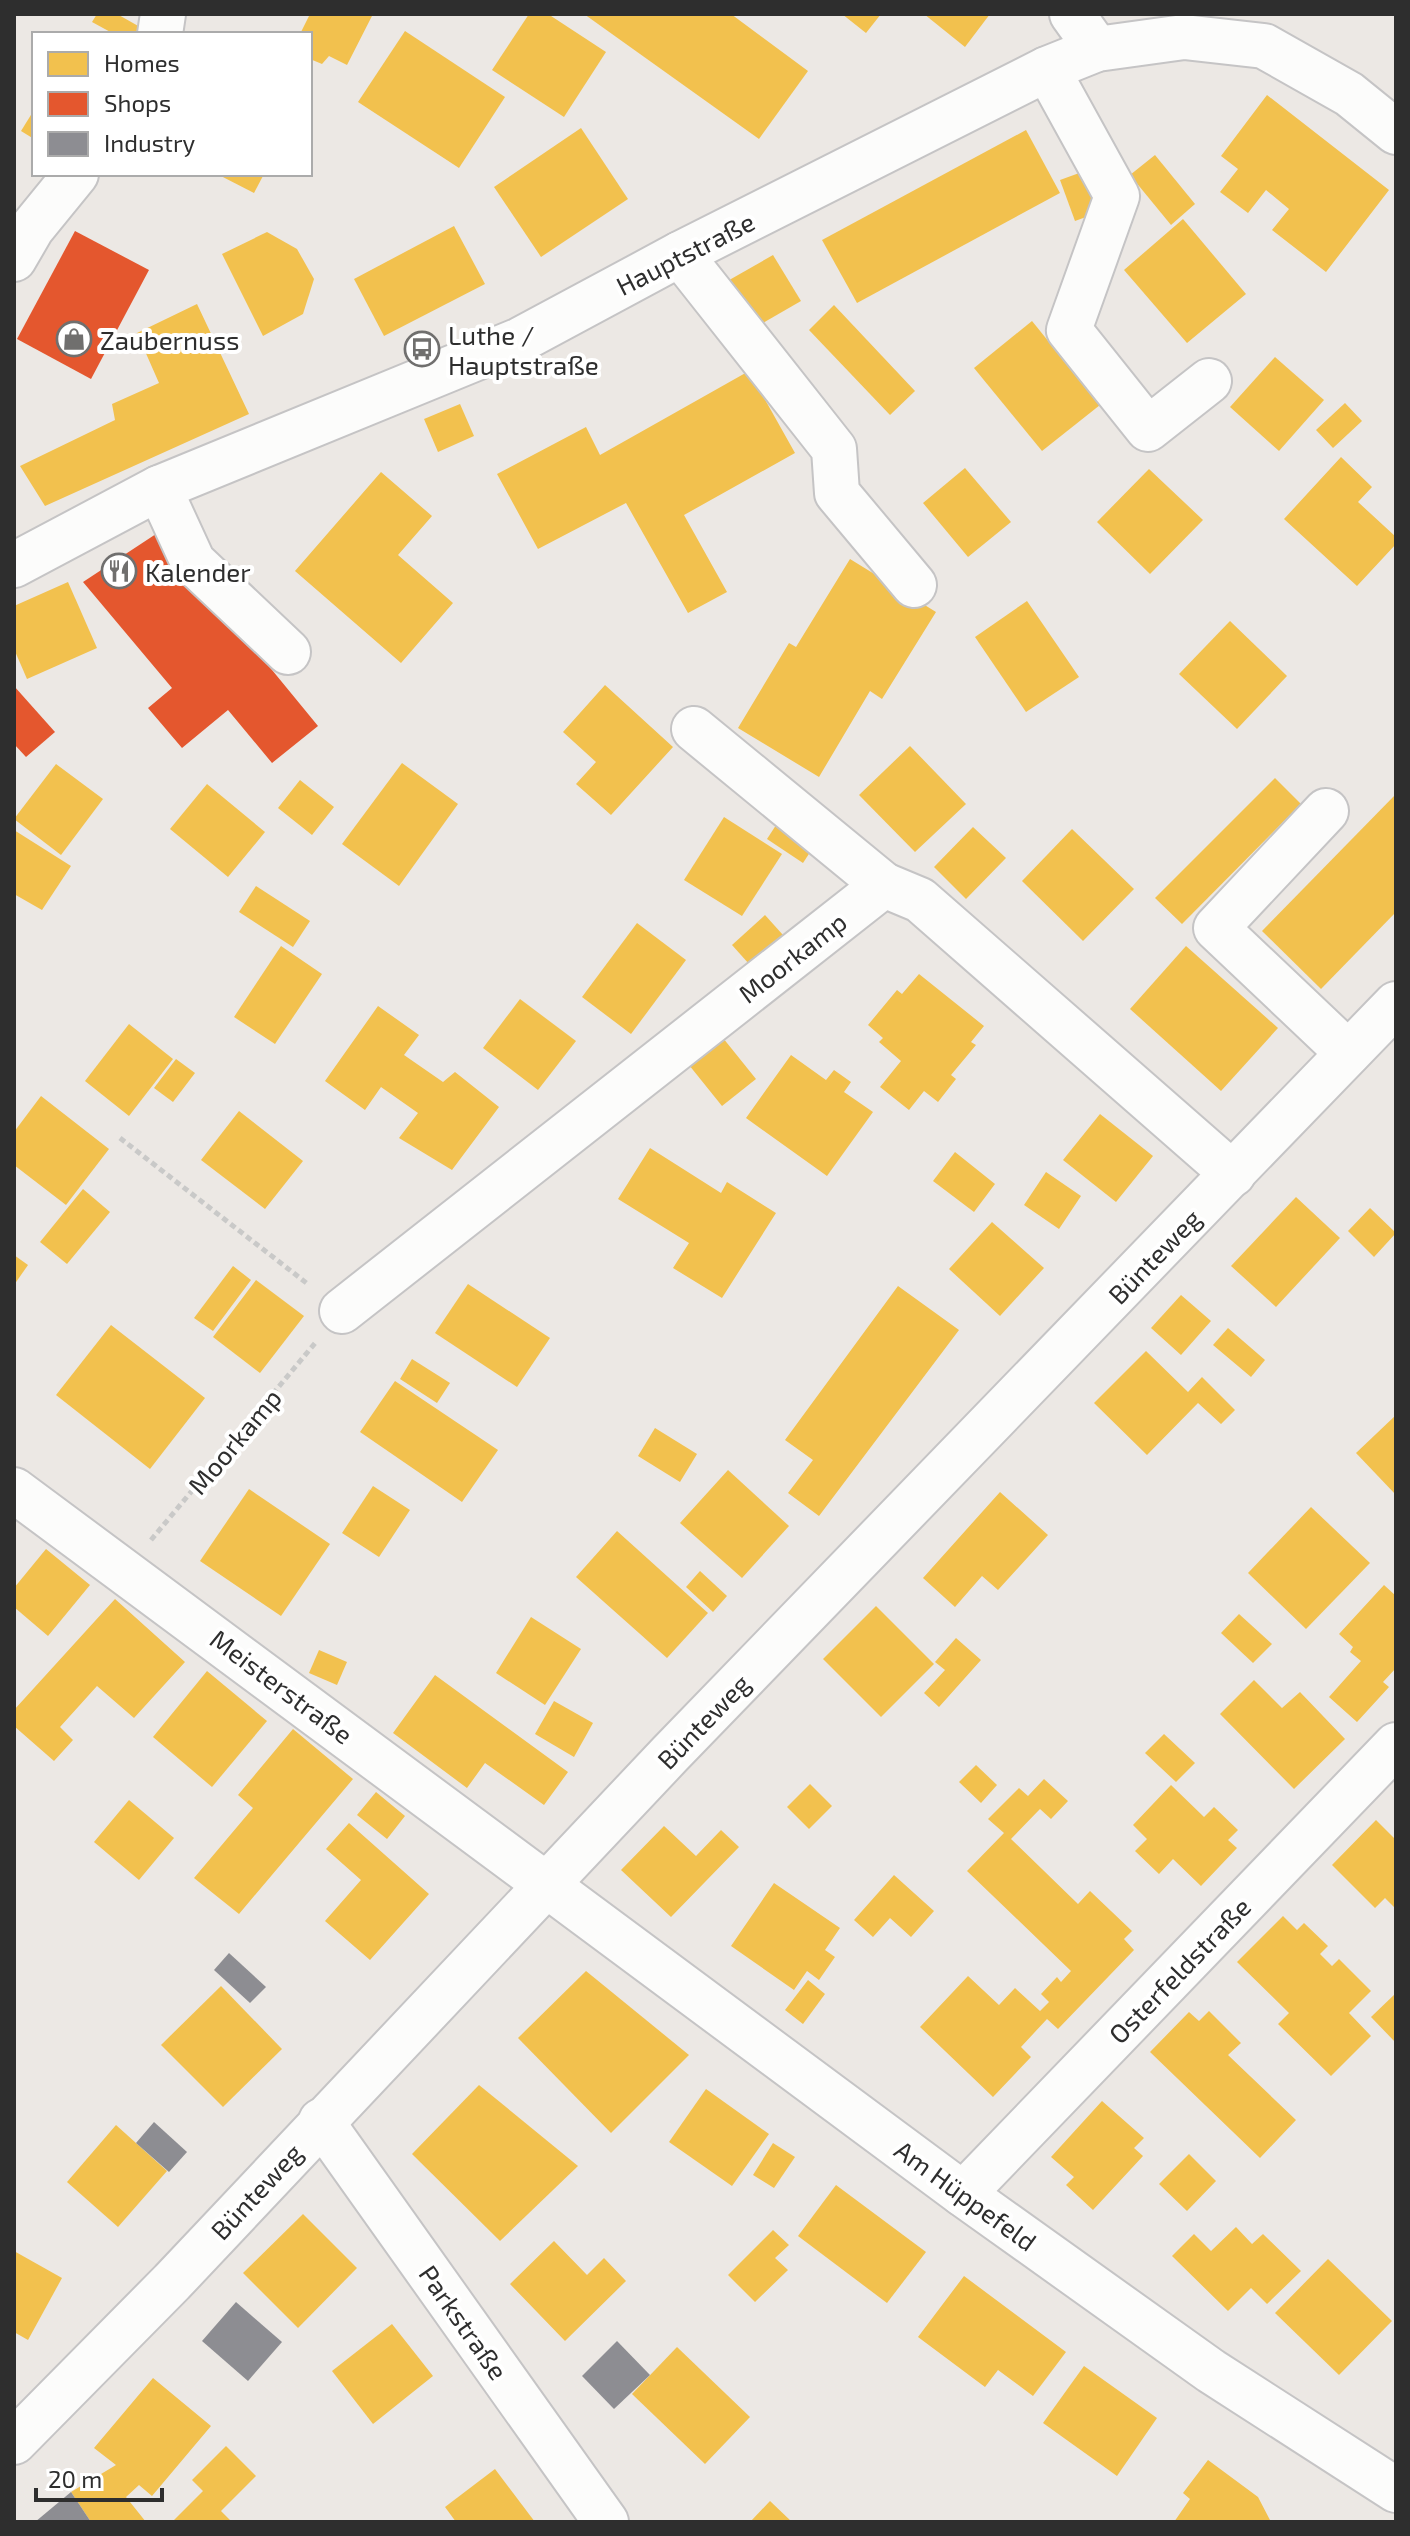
<svg xmlns="http://www.w3.org/2000/svg" width="1410" height="2536" font-family="'Exo 2',sans-serif">
  <rect width="100%" height="100%" fill="#ece8e4"/>
  <!-- homes -->
  <g fill="#f2c14e">
    <polygon points="97,14 117,14 140,27 135,34 114,34 92,22"/>
    <polygon points="310,14 373,14 347,65 329,56 322,64 310,59 310,34 300,34"/>
    <polygon points="529,14 548,14 606,52 564,117 492,70"/>
    <polygon points="584,14 731,14 808,71 759,139"/>
    <polygon points="842,14 881,14 866,33"/>
    <polygon points="924,14 990,14 965,47"/>
    <polygon points="405,31 505,97 459,168 358,102"/>
    <polygon points="1267,95 1389,190 1326,272 1272,230 1289,209 1266,190 1248,213 1220,192 1238,169 1221,156"/>
    <polygon points="34,110 34,139 21,131"/>
    <polygon points="581,128 628,199 541,257 494,187"/>
    <polygon points="1026,130 1060,193 857,303 822,240"/>
    <polygon points="1155,155 1195,204 1171,225 1130,175"/>
    <polygon points="1082,172 1097,213 1075,221 1060,180"/>
    <polygon points="217,174 264,174 254,193"/>
    <polygon points="1183,219 1246,294 1187,343 1124,270"/>
    <polygon points="454,226 485,284 384,336 354,279"/>
    <polygon points="267,232 297,249 314,279 303,314 263,336 222,254"/>
    <polygon points="773,255 801,301 751,330 724,283"/>
    <polygon points="197,304 249,414 45,506 20,466 115,420 112,404 159,383 137,333"/>
    <polygon points="834,305 915,391 890,415 809,330"/>
    <polygon points="1032,321 1100,405 1042,451 974,368"/>
    <polygon points="1275,357 1324,400 1279,451 1230,407"/>
    <polygon points="749,371 795,453 684,515 727,592 688,613 626,503 538,549 497,474 586,427 600,455"/>
    <polygon points="1345,403 1362,421 1333,448 1316,430"/>
    <polygon points="460,404 474,436 438,452 424,419"/>
    <polygon points="1341,457 1372,487 1358,502 1396,537 1396,544 1357,586 1284,519"/>
    <polygon points="965,468 1011,522 968,557 923,503"/>
    <polygon points="1149,469 1203,520 1150,574 1097,522"/>
    <polygon points="381,472 432,516 398,555 453,603 401,663 295,571"/>
    <polygon points="850,559 936,612 882,699 870,691 819,777 738,728 789,643 796,647"/>
    <polygon points="68,582 97,648 27,679 14,649 14,606"/>
    <polygon points="1027,601 1079,677 1026,712 975,637"/>
    <polygon points="1230,621 1287,676 1237,729 1179,674"/>
    <polygon points="605,685 673,747 611,815 576,784 596,762 563,732"/>
    <polygon points="910,746 966,804 915,852 859,795"/>
    <polygon points="402,763 458,804 399,886 342,844"/>
    <polygon points="56,764 103,799 61,855 14,819"/>
    <polygon points="1275,778 1301,804 1182,924 1155,898"/>
    <polygon points="300,780 334,807 312,835 278,808"/>
    <polygon points="207,784 265,832 228,877 170,829"/>
    <polygon points="1396,794 1396,912 1321,989 1262,931"/>
    <polygon points="724,817 782,854 742,916 684,880"/>
    <polygon points="780,819 816,843 803,863 767,839"/>
    <polygon points="973,827 1006,858 966,899 934,867"/>
    <polygon points="1072,829 1134,889 1083,941 1022,881"/>
    <polygon points="14,830 71,866 42,910 14,894"/>
    <polygon points="256,886 310,921 293,947 239,912"/>
    <polygon points="765,915 792,945 758,974 732,945"/>
    <polygon points="637,923 686,960 631,1034 582,997"/>
    <polygon points="281,946 322,974 275,1044 234,1017"/>
    <polygon points="1186,946 1278,1028 1221,1091 1130,1009"/>
    <polygon points="919,974 984,1026 971,1042 976,1045 951,1075 956,1079 938,1102 924,1091 909,1110 880,1087 901,1061 879,1042 883,1038 868,1025 897,990 902,994"/>
    <polygon points="520,999 576,1041 538,1090 483,1048"/>
    <polygon points="378,1006 419,1035 404,1055 443,1082 455,1072 499,1107 452,1170 399,1138 418,1113 381,1087 365,1110 325,1081"/>
    <polygon points="129,1024 173,1059 129,1116 85,1081"/>
    <polygon points="723,1038 756,1079 722,1106 689,1065"/>
    <polygon points="791,1055 826,1080 834,1070 851,1082 844,1092 873,1112 827,1176 746,1118"/>
    <polygon points="176,1059 195,1073 173,1102 154,1088"/>
    <polygon points="41,1096 109,1149 66,1205 14,1165 14,1132"/>
    <polygon points="239,1111 303,1161 265,1209 201,1160"/>
    <polygon points="1100,1114 1153,1156 1116,1202 1063,1160"/>
    <polygon points="650,1148 721,1193 727,1182 776,1213 722,1298 673,1268 689,1243 618,1199"/>
    <polygon points="955,1152 995,1184 974,1212 933,1181"/>
    <polygon points="1046,1172 1081,1196 1059,1229 1024,1205"/>
    <polygon points="83,1189 110,1212 67,1264 40,1242"/>
    <polygon points="1296,1197 1340,1238 1276,1307 1231,1266"/>
    <polygon points="1370,1208 1396,1233 1374,1257 1348,1231"/>
    <polygon points="992,1222 1044,1268 1000,1316 949,1269"/>
    <polygon points="14,1255 28,1265 14,1285"/>
    <polygon points="233,1266 251,1280 213,1331 194,1318"/>
    <polygon points="256,1280 304,1316 260,1373 213,1337"/>
    <polygon points="468,1284 550,1338 517,1387 435,1333"/>
    <polygon points="898,1286 959,1330 819,1516 788,1493 813,1460 785,1440"/>
    <polygon points="1181,1295 1211,1321 1181,1355 1151,1328"/>
    <polygon points="111,1325 205,1398 150,1469 56,1395"/>
    <polygon points="1228,1328 1265,1360 1251,1377 1213,1345"/>
    <polygon points="1146,1351 1188,1392 1202,1377 1235,1410 1221,1424 1198,1403 1147,1455 1094,1403"/>
    <polygon points="412,1359 450,1383 437,1403 400,1379"/>
    <polygon points="395,1381 498,1450 462,1502 360,1432"/>
    <polygon points="1396,1415 1396,1495 1356,1453"/>
    <polygon points="655,1428 697,1454 680,1482 638,1456"/>
    <polygon points="728,1470 789,1526 742,1578 680,1523"/>
    <polygon points="373,1486 410,1510 379,1557 342,1533"/>
    <polygon points="249,1489 330,1544 281,1616 200,1561"/>
    <polygon points="1000,1492 1048,1535 998,1590 982,1576 955,1607 923,1578"/>
    <polygon points="1311,1507 1370,1563 1306,1629 1248,1573"/>
    <polygon points="617,1531 708,1613 667,1658 576,1577"/>
    <polygon points="46,1549 90,1585 48,1636 14,1607 14,1588"/>
    <polygon points="700,1571 727,1596 713,1612 686,1587"/>
    <polygon points="1384,1585 1396,1596 1396,1668 1383,1682 1389,1687 1357,1722 1329,1697 1361,1661 1350,1652 1353,1647 1339,1634"/>
    <polygon points="115,1599 185,1662 134,1718 97,1686 60,1727 73,1740 54,1761 14,1726 14,1710"/>
    <polygon points="876,1606 934,1664 881,1717 823,1659"/>
    <polygon points="1239,1614 1272,1644 1253,1663 1221,1633"/>
    <polygon points="531,1617 581,1649 545,1705 496,1673"/>
    <polygon points="956,1638 981,1660 939,1707 924,1693 945,1670 935,1662"/>
    <polygon points="319,1650 347,1662 337,1685 309,1673"/>
    <polygon points="207,1671 267,1721 212,1787 153,1737"/>
    <polygon points="435,1675 568,1772 544,1805 485,1763 467,1788 393,1733"/>
    <polygon points="1254,1680 1282,1708 1300,1692 1345,1739 1294,1789 1220,1714"/>
    <polygon points="554,1701 593,1723 574,1757 535,1734"/>
    <polygon points="293,1729 353,1779 239,1914 194,1878 253,1808 238,1795"/>
    <polygon points="1164,1734 1195,1763 1176,1782 1145,1753"/>
    <polygon points="976,1765 997,1785 981,1803 959,1782"/>
    <polygon points="1044,1779 1068,1801 1051,1819 1040,1809 1011,1839 1078,1904 1090,1891 1132,1931 1124,1939 1134,1950 1058,2029 1047,2019 1021,2047 1031,2057 993,2097 920,2027 968,1976 999,2005 1015,1988 1040,2011 1049,2002 1041,1994 1057,1977 1061,1982 1071,1971 967,1871 1004,1833 988,1819 1019,1788 1028,1796"/>
    <polygon points="810,1784 832,1806 809,1829 787,1807"/>
    <polygon points="1171,1785 1204,1817 1214,1807 1238,1830 1228,1840 1237,1848 1201,1886 1173,1859 1159,1874 1135,1851 1147,1839 1133,1825"/>
    <polygon points="376,1792 405,1816 387,1839 357,1815"/>
    <polygon points="129,1800 174,1838 139,1880 94,1842"/>
    <polygon points="1376,1820 1396,1840 1396,1909 1385,1898 1375,1908 1332,1865"/>
    <polygon points="349,1823 429,1894 370,1960 325,1921 361,1880 326,1849"/>
    <polygon points="664,1826 696,1856 721,1830 739,1847 671,1917 621,1870"/>
    <polygon points="894,1875 934,1911 911,1937 890,1918 873,1937 854,1920"/>
    <polygon points="774,1883 840,1928 825,1950 835,1957 819,1980 807,1971 794,1990 731,1946"/>
    <polygon points="1283,1916 1297,1930 1304,1923 1328,1946 1320,1954 1332,1966 1339,1959 1371,1991 1349,2013 1371,2036 1331,2076 1278,2024 1289,2013 1237,1962"/>
    <polygon points="586,1971 689,2055 611,2133 518,2038"/>
    <polygon points="808,1980 825,1994 803,2024 785,2010"/>
    <polygon points="221,1986 282,2049 223,2107 161,2045"/>
    <polygon points="1396,1993 1396,2043 1371,2017"/>
    <polygon points="1209,2011 1241,2043 1228,2055 1296,2120 1260,2158 1150,2052 1189,2012 1199,2021"/>
    <polygon points="479,2085 578,2166 500,2241 412,2154"/>
    <polygon points="706,2089 769,2134 732,2186 669,2142"/>
    <polygon points="1102,2101 1144,2138 1134,2148 1143,2156 1093,2210 1066,2185 1074,2177 1051,2157"/>
    <polygon points="116,2125 167,2171 118,2227 67,2182"/>
    <polygon points="773,2143 795,2157 774,2188 753,2175"/>
    <polygon points="1189,2154 1216,2181 1187,2211 1159,2184"/>
    <polygon points="836,2185 926,2252 887,2303 798,2236"/>
    <polygon points="303,2214 357,2268 298,2328 243,2273"/>
    <polygon points="1236,2227 1252,2244 1263,2234 1301,2271 1267,2304 1251,2288 1228,2311 1172,2256 1194,2234 1211,2251"/>
    <polygon points="773,2230 789,2245 775,2258 788,2270 755,2302 728,2275"/>
    <polygon points="554,2241 587,2275 604,2258 626,2281 565,2341 510,2284"/>
    <polygon points="14,2251 62,2278 28,2340 14,2332"/>
    <polygon points="1328,2259 1392,2321 1339,2375 1275,2313"/>
    <polygon points="964,2276 1066,2352 1033,2396 998,2370 985,2387 918,2337"/>
    <polygon points="392,2324 433,2376 373,2424 332,2371"/>
    <polygon points="677,2347 750,2417 705,2464 632,2394"/>
    <polygon points="1084,2366 1157,2418 1117,2476 1043,2423"/>
    <polygon points="153,2378 211,2426 152,2496 139,2485 126,2497 146,2522 91,2522 71,2492 116,2465 94,2448"/>
    <polygon points="226,2446 256,2476 221,2511 232,2522 172,2522 203,2491 192,2480"/>
    <polygon points="1208,2460 1258,2497 1271,2522 1174,2522 1190,2499 1183,2493"/>
    <polygon points="495,2469 535,2522 456,2522 445,2507"/>
    <polygon points="770,2501 792,2522 750,2522"/>
  </g>
  <!-- shops -->
  <g fill="#e4572e">
    <polygon points="75,231 149,270 91,379 17,339"/>
    <polygon points="159,532 318,726 272,763 228,710 182,748 148,708 172,688 83,582"/>
    <polygon points="14,686 55,732 26,757 14,744"/>
  </g>
  <!-- industry -->
  <g fill="#8d8d92">
    <polygon points="229,1953 266,1987 250,2003 214,1970"/>
    <polygon points="154,2122 187,2152 169,2172 136,2143"/>
    <polygon points="236,2302 282,2342 248,2381 202,2341"/>
    <polygon points="617,2341 650,2375 614,2409 582,2376"/>
    <polygon points="71,2492 91,2522 35,2522"/>
  </g>
  <g fill="none" stroke-linecap="round" stroke-linejoin="round">
    <!-- minor casing -->
    <g stroke="#c5c4c5" stroke-width="48">
      <g id="minor">
        <polyline points="1072,14 1097,49"/>
        <polyline points="160,34 163,14"/>
        <polyline points="1047,69 1117,196 1069,330 1148,429 1209,381"/>
        <polyline points="680,254 834,449 837,493 914,585"/>
        <polyline points="14,259 32,228 76,174"/>
        <polyline points="159,488 193,562 288,652"/>
        <polyline points="14,565 159,488 520,340 680,254 1047,69 1097,49 1184,37 1264,46 1349,94 1396,132"/>
        <polyline points="694,729 884,885"/>
        <polyline points="1326,811 1216,928 1348,1053"/>
        <polyline points="342,1311 884,885 920,900 1233,1174"/>
        <polyline points="14,1490 963,2194 1211,2371 1396,2490"/>
        <polyline points="321,2121 606,2522"/>
        <polyline points="963,2194 1396,1745"/>
        <polyline points="14,2442 172,2282 670,1754 1396,1004"/>
      </g>
    </g>
    <!-- path -->
    <g stroke="#c9c9c8" stroke-width="5" stroke-dasharray="6 4" stroke-linecap="butt">
      <polyline points="120,1138 309,1285"/>
      <polyline points="151,1540 316,1342"/>
    </g>
    <!-- minor -->
    <use href="#minor" stroke="#fcfcfb" stroke-width="44"/>
  </g>
  <!-- icons -->
  <defs>
    <g id="shop-ring" transform="scale(1.8)"><circle r="9.5" fill="#fff" stroke="#706f6e" stroke-width="1.5"/><path d="M-5-2.5h2.3a2.7 3.5 0 0 1 5.4 0H5L5.5 6h-11ZM-1.5-2.5h3a1.5 2.3 0 0 0-3 0Z" fill="#706f6e"/></g>
    <g id="bus-ring" transform="scale(1.8)"><circle r="9.5" fill="#fff" stroke="#706f6e" stroke-width="1.5"/><path d="M-5-6H5V4H4V6H2V4H-2V6H-4V4H-5ZM-3.5-4V0h7V-4ZM-3.5 1.2v1.5H-2V1.2ZM2 1.2v1.5H3.5V1.2Z" fill="#706f6e"/></g>
    <g id="restaurant-ring" transform="scale(1.8)"><circle r="9.5" fill="#fff" stroke="#706f6e" stroke-width="1.5"/><path d="M-5-6h1v4h1v-4h1v4h1v-4h1v5L-1.5 .5V6h-2V.5L-5-1ZM5-6V6H3V1.5H1.5Q1.5-4 5-6Z" fill="#706f6e"/></g>
  </defs>
  <g fill-rule="evenodd">
    <use href="#shop-ring" x="74" y="339"/>
    <use href="#bus-ring" x="422" y="349"/>
    <use href="#restaurant-ring" x="119" y="571"/>
  </g>
  <g text-anchor="middle" dominant-baseline="central" stroke-width="8" stroke-linejoin="round" paint-order="stroke">
    <!-- street labels -->
    <g font-size="26" fill="#2e2e2e" stroke="#fff">
      <text transform="translate(685 253) rotate(-27)">Hauptstraße</text>
      <text transform="translate(792 957) rotate(-38)">Moorkamp</text>
      <text transform="translate(1154 1256) rotate(-46)">Bünteweg</text>
      <text transform="translate(234 1441) rotate(-50)">Moorkamp</text>
      <text transform="translate(282 1686) rotate(37)">Meisterstraße</text>
      <text transform="translate(703 1721) rotate(-46)">Bünteweg</text>
      <text transform="translate(1179 1970) rotate(-46)">Osterfeldstraße</text>
      <text transform="translate(256 2191) rotate(-47)">Bünteweg</text>
      <text transform="translate(966 2195) rotate(36)">Am Hüppefeld</text>
      <text transform="translate(464 2322) rotate(55)">Parkstraße</text>
    </g>
    <!-- poi labels -->
    <g font-size="26" fill="#2e2e2e" stroke="#fff" text-anchor="start">
      <text x="448" y="334">Luthe /<tspan x="448" dy="30">Hauptstraße</tspan></text>
      <text x="100" y="339">Zaubernuss</text>
      <text x="145" y="571">Kalender</text>
    </g>
  </g>
  <!-- border -->
  <rect width="1410" height="2536" fill="none" stroke="#2e2e2e" stroke-width="32"/>
  <!-- legend -->
  <rect x="32" y="32" width="280" height="144" fill="#ffffff" stroke="#ababab" stroke-width="2"/>
  <rect x="48" y="52" width="40" height="24" fill="#f2c14e" stroke="#ababab" stroke-width="2"/>
  <text x="104" y="72" font-size="24" fill="#2e2e2e">Homes</text>
  <rect x="48" y="92" width="40" height="24" fill="#e4572e" stroke="#ababab" stroke-width="2"/>
  <text x="104" y="112" font-size="24" fill="#2e2e2e">Shops</text>
  <rect x="48" y="132" width="40" height="24" fill="#8d8d92" stroke="#ababab" stroke-width="2"/>
  <text x="104" y="152" font-size="24" fill="#2e2e2e">Industry</text>
  <!-- scale -->
  <path d="M36 2488v12h126v-12" fill="none" stroke="#2e2e2e" stroke-width="4"/>
  <text x="48" y="2488" font-size="24" fill="#2e2e2e" stroke="#ffffff" stroke-width="6" paint-order="stroke">20 m</text>
</svg>
